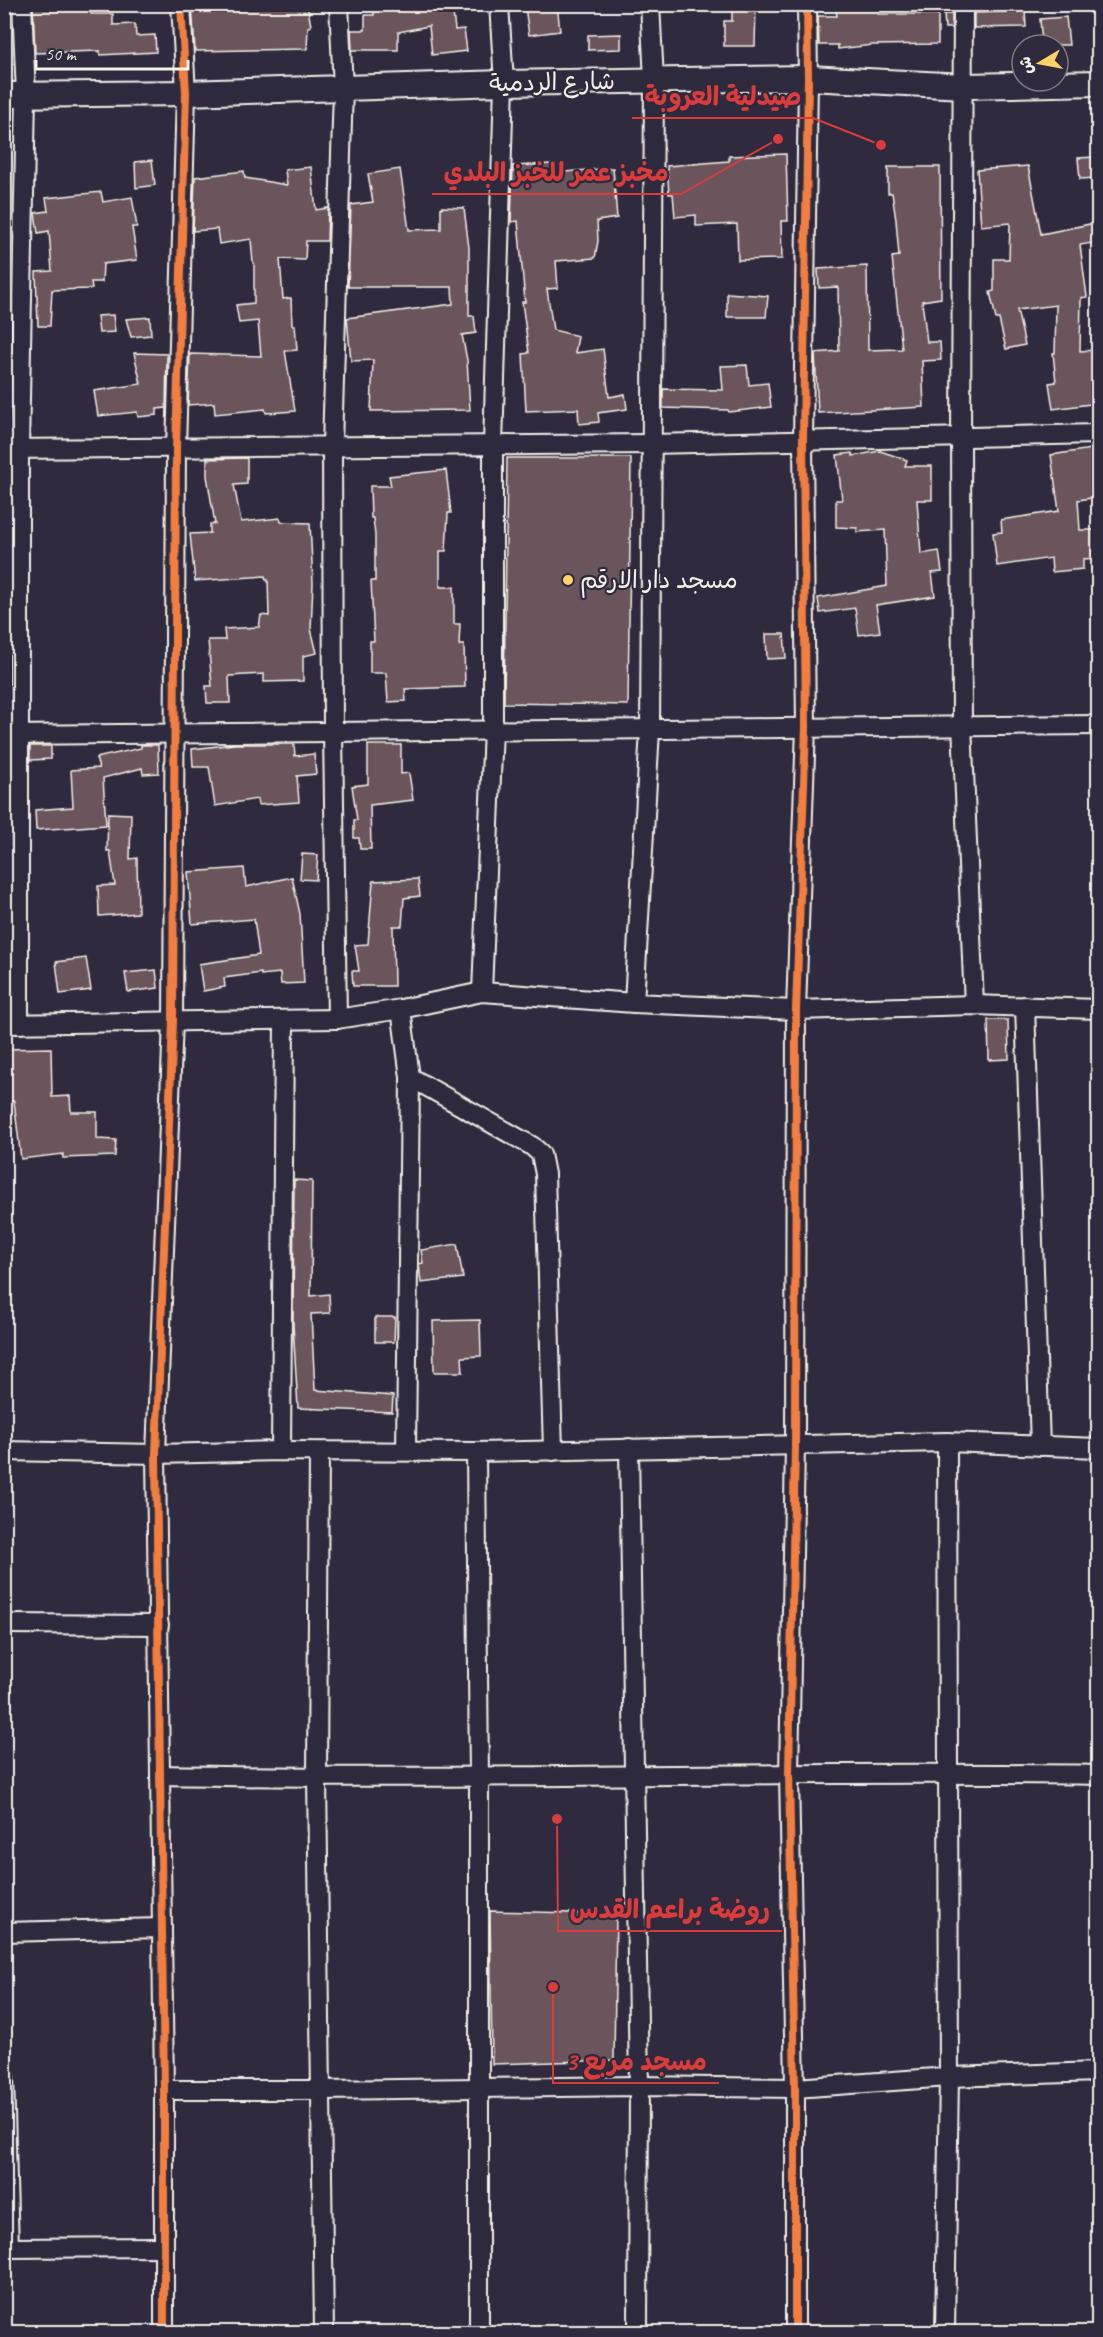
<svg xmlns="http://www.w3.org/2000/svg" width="1103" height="2337" font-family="Caveat,'Playpen Sans Arabic',sans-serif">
  <rect width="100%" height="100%" fill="#2f2a3d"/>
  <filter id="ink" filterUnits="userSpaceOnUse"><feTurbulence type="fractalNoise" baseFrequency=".0167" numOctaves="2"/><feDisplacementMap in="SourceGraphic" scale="12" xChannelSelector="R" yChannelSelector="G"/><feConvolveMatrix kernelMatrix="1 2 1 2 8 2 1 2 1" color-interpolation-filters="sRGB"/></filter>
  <g filter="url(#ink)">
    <!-- building -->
    <g fill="#6b545c" stroke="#f4f1e8" stroke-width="1.5">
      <polygon points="33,4 91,4 91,14 113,14 113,25 135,24 136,36 155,35 156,52 100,55 100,51 35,53"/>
      <polygon points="192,4 307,4 311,26 308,27 307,49 195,51"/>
      <polygon points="374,4 452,4 455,30 464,29 467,51 432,55 429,26 398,32 398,50 352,50 351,30 365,30 365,15 374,15"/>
      <polygon points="541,4 557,4 560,31 529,35 525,7"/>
      <polygon points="732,4 756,4 755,46 724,46 724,21 732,21"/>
      <polygon points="835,4 876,4 878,14 938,14 938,44 873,45 838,49 838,45 819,45 818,16 837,16"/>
      <polygon points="1025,11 1026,27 974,28 974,13"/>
      <polygon points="944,14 952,14 952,28 945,28"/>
      <polygon points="1066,17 1069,45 1042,45 1040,19"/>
      <polygon points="621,34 621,49 588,50 588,35"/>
      <polygon points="786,154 788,221 781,221 782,259 738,260 737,224 696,226 696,215 675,217 673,194 669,194 667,166 729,161 729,156"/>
      <polygon points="1095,157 1097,178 1080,179 1078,158"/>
      <polygon points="152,160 155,185 136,188 135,162"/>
      <polygon points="551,164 552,173 613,168 617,218 597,221 598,241 595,258 556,261 558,288 547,289 553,330 578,336 575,353 603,349 609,397 625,394 627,409 598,413 599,422 579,424 578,409 526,411 523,354 529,353 522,302 525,302 518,221 511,222 513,166"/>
      <polygon points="1028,166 1041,234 1095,223 1098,242 1080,245 1087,297 1081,298 1080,351 1096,350 1098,403 1053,409 1049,383 1056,382 1053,353 1055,353 1056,305 1017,310 1025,345 1006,349 999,319 996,319 990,292 994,291 994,259 1009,259 1010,223 981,226 977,170"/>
      <polygon points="311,167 316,210 328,208 327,241 306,241 305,260 280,259 283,299 291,298 292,325 295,325 297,350 285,351 295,411 266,413 265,409 215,414 214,403 188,405 190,354 261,356 258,321 239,323 236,305 254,303 254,263 253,263 251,239 219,244 217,229 193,231 195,177 244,171 245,178 287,185 285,170"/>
      <polygon points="888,167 940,167 941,298 922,301 927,342 940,342 941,360 922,361 924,407 818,413 815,353 839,351 838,287 819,288 818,269 867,266 868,350 902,349 892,257 899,256 896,220 892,193 888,193"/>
      <polygon points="400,169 409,230 441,229 441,207 464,208 469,248 469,316 474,316 476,333 462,335 467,360 470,410 371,411 373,360 351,361 347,318 453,304 452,287 348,287 351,205 373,202 368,174"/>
      <polygon points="101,192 103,202 132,197 137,227 132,227 137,260 103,264 102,282 91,282 92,289 52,290 50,326 38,326 36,272 52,271 49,231 38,233 35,213 48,211 46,198"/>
      <polygon points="727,293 768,296 766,317 727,317"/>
      <polygon points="113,315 115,332 99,333 97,316"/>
      <polygon points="150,317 151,335 131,337 126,319"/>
      <polygon points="134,353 167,354 166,408 157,409 157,415 138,417 137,412 98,416 94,391 141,384"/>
      <polygon points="747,365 749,385 768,383 771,407 729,412 728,410 663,408 663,389 723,390 721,366"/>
      <polygon points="1098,448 1098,497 1078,500 1080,530 1098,530 1098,558 1083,559 1083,569 1052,572 1051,558 997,566 993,533 1002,532 1001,520 1059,511 1051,455"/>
      <polygon points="880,451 907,460 905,466 932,466 932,500 917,500 921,554 939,551 942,572 932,573 935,596 876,605 880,632 859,635 855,608 820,613 818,598 887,586 885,530 857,532 857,528 836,527 836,500 842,500 837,455 852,453 853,456"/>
      <polygon points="247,458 247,484 234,485 241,522 280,518 281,522 310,523 313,583 311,629 317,653 303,656 303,681 264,682 264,674 229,676 230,703 207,703 206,686 212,686 208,640 225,640 224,629 259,627 261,615 269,616 268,580 266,580 265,576 195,581 190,534 210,533 210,524 215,524 207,476 207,459"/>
      <polygon points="507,458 631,458 628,705 504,703"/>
      <polygon points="446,470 451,513 448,513 446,551 440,551 440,587 454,587 454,624 460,624 459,645 464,645 465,687 405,689 406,701 388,702 386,673 370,673 370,641 374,641 371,581 375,581 375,535 373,518 371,518 370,486 391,486 389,476"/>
      <polygon points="766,634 784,634 786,658 767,659"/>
      <polygon points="235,744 294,744 295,756 314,754 316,774 297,776 299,802 258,805 257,799 215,806 209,767 193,767 192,749"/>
      <polygon points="141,745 158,745 159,773 143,774 142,768 103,778 106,825 36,830 35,810 73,807 71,770 99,768 96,758 141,748"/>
      <polygon points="368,745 401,745 401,774 409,773 413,800 370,805 371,849 360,849 359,838 354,838 354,820 357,820 352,786 368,784"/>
      <polygon points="30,746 51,746 51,759 30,760"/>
      <polygon points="108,813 131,814 130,859 137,858 138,913 99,916 98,886 115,885 110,851 107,851"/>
      <polygon points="302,854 318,855 316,880 300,879"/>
      <polygon points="244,868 246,887 292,877 300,914 304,983 281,984 280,973 261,975 261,973 224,978 225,987 203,991 199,964 259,955 254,919 192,924 188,872"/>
      <polygon points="418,879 420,896 404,898 402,926 393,926 394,986 353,986 352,971 359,971 355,945 368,944 373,881"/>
      <polygon points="86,958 91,990 60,994 56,962"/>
      <polygon points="156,970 158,988 128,992 125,973"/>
      <polygon points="988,1020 1008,1020 1009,1059 989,1060"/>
      <polygon points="51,1048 52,1097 70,1096 71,1112 97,1112 97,1139 116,1140 115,1156 63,1158 63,1154 21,1159 14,1101 4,1101 4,1049"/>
      <polygon points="294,1180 312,1181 311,1296 329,1294 330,1313 311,1314 315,1390 393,1396 392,1412 298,1408 293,1325"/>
      <polygon points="457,1244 463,1278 421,1283 419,1264 423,1263 421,1250"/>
      <polygon points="375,1317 395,1317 394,1342 375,1342"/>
      <polygon points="480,1320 481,1356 462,1357 463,1372 434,1372 433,1321"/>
      <polygon points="490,1911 616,1914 614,2060 492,2064"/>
    </g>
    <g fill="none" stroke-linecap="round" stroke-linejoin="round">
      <!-- street casing -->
      <g stroke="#f4f1e8" stroke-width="22">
        <g id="street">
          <polyline points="963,4 961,436 962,724 974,1005"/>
          <polyline points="4,449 651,444 1098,434"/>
          <polyline points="4,735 1098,725"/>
          <polyline points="482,992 493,729 493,445 504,83 499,4"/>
          <polyline points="634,1003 650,730 654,80 650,4"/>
          <polyline points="1025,1006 1040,1446"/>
          <polyline points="401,1009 410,1077 406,1451"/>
          <polyline points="337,1019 333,731 332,445 343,89 339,4"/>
          <polyline points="4,1024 337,1019 401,1009 482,992 634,1003 796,1010 974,1005 1098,1009"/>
          <polyline points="19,1024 19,449 26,95 22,4"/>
          <polyline points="410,1077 532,1146 541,1154 545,1174 553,1451"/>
          <polyline points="629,1448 639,2086 638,2332"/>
          <polyline points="4,1451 156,1454 281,1451 476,1452 947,1442 1098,1448"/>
          <polyline points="281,1451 284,1020"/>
          <polyline points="319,1452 317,1778 324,2332"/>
          <polyline points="476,1452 479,1777 479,2332"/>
          <polyline points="4,1624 159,1625"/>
          <path d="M160,1775C473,1781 786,1770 1098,1775"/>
          <polyline points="4,1932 162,1928"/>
          <polyline points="4,2077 9,2248"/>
          <polyline points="164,2090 321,2090 639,2086 795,2088 949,2077 1098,2072"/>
          <polyline points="4,2248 163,2247"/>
          <polyline points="164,2332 164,2090 156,1454 173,1021 176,449 186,93 181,4"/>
          <polyline points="795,2332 795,2088 789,1774 795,1446 796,1010 806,727 803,441 808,78 807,4"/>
          <polyline points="945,2332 949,2077 947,1442"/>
        </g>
      </g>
      <!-- secondary casing -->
      <g stroke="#f4f1e8" stroke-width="28">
        <polyline id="secondary" points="4,95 186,93 504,83 808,78 964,86 1098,83"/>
      </g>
      <!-- street -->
      <use href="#street" stroke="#2f2a3d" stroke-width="18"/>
      <!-- secondary -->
      <use href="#secondary" stroke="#2f2a3d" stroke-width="24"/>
      <!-- cycleway casing -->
      <g stroke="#2f2a3d" stroke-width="11">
        <g id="cycleway">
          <polyline points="164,2332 164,2090 156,1454 173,1021 176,449 186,93 181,4"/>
          <polyline points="795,2332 795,2088 789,1774 795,1446 796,1010 806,727 803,441 808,78 807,4"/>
        </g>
      </g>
      <!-- cycleway -->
      <use href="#cycleway" stroke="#f27e40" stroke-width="8"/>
    </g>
  </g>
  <!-- markers -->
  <circle fill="#ffd166" stroke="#2f2a3d" stroke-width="2" cx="568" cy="580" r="6"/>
  <g text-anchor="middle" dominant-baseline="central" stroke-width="4.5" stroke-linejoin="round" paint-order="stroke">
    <!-- street labels -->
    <g font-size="24" fill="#f4f1e8" stroke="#2f2a3d">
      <text transform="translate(552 82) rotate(-1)">شارع الردمية</text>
    </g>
    <!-- poi labels -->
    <g font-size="24" fill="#f4f1e8" stroke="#2f2a3d" text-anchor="start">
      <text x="580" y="580">مسجد دار الارقم</text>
    </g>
  </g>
  <!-- callouts -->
  <path fill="none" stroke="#d93c3b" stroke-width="2" d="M881 145L813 118H632M778 139L681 194H432M557 1819L558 1931H782M553 1987L553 2083H719"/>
  <g fill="#d93c3b" stroke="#2f2a3d" stroke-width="2">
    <circle cx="881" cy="145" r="6"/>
    <circle cx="778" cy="139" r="6"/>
    <circle cx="557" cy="1819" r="6"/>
    <circle cx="553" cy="1987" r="6"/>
  </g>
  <g font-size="26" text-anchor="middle" font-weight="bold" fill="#d93c3b" stroke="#2f2a3d" stroke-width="4.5" stroke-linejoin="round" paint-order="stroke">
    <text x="723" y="105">صيدلية العروبة</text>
    <text x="556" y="181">مخبز عمر للخبز البلدي</text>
    <text x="670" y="1918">روضة براعم القدس</text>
    <text x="636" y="2070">مسجد مربع 3</text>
  </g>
  <!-- margin -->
  <rect width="1103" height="2337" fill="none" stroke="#2f2a3d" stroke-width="24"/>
  <rect x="12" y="12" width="1079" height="2313" fill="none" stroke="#f4f1e8" stroke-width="2" filter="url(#ink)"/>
  <!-- north arrow -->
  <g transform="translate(1040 63) rotate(260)"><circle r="28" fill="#2f2a3d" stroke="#7e7a81" stroke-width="1.5"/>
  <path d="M0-4.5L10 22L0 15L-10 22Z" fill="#ffd166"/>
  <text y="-9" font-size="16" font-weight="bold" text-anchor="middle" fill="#f4f1e8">ش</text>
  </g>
  <!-- scale -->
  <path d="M36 60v9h152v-9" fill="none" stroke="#f4f1e8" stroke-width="3"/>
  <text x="45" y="60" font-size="18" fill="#f4f1e8" stroke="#2f2a3d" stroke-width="4.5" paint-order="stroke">50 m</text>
</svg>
